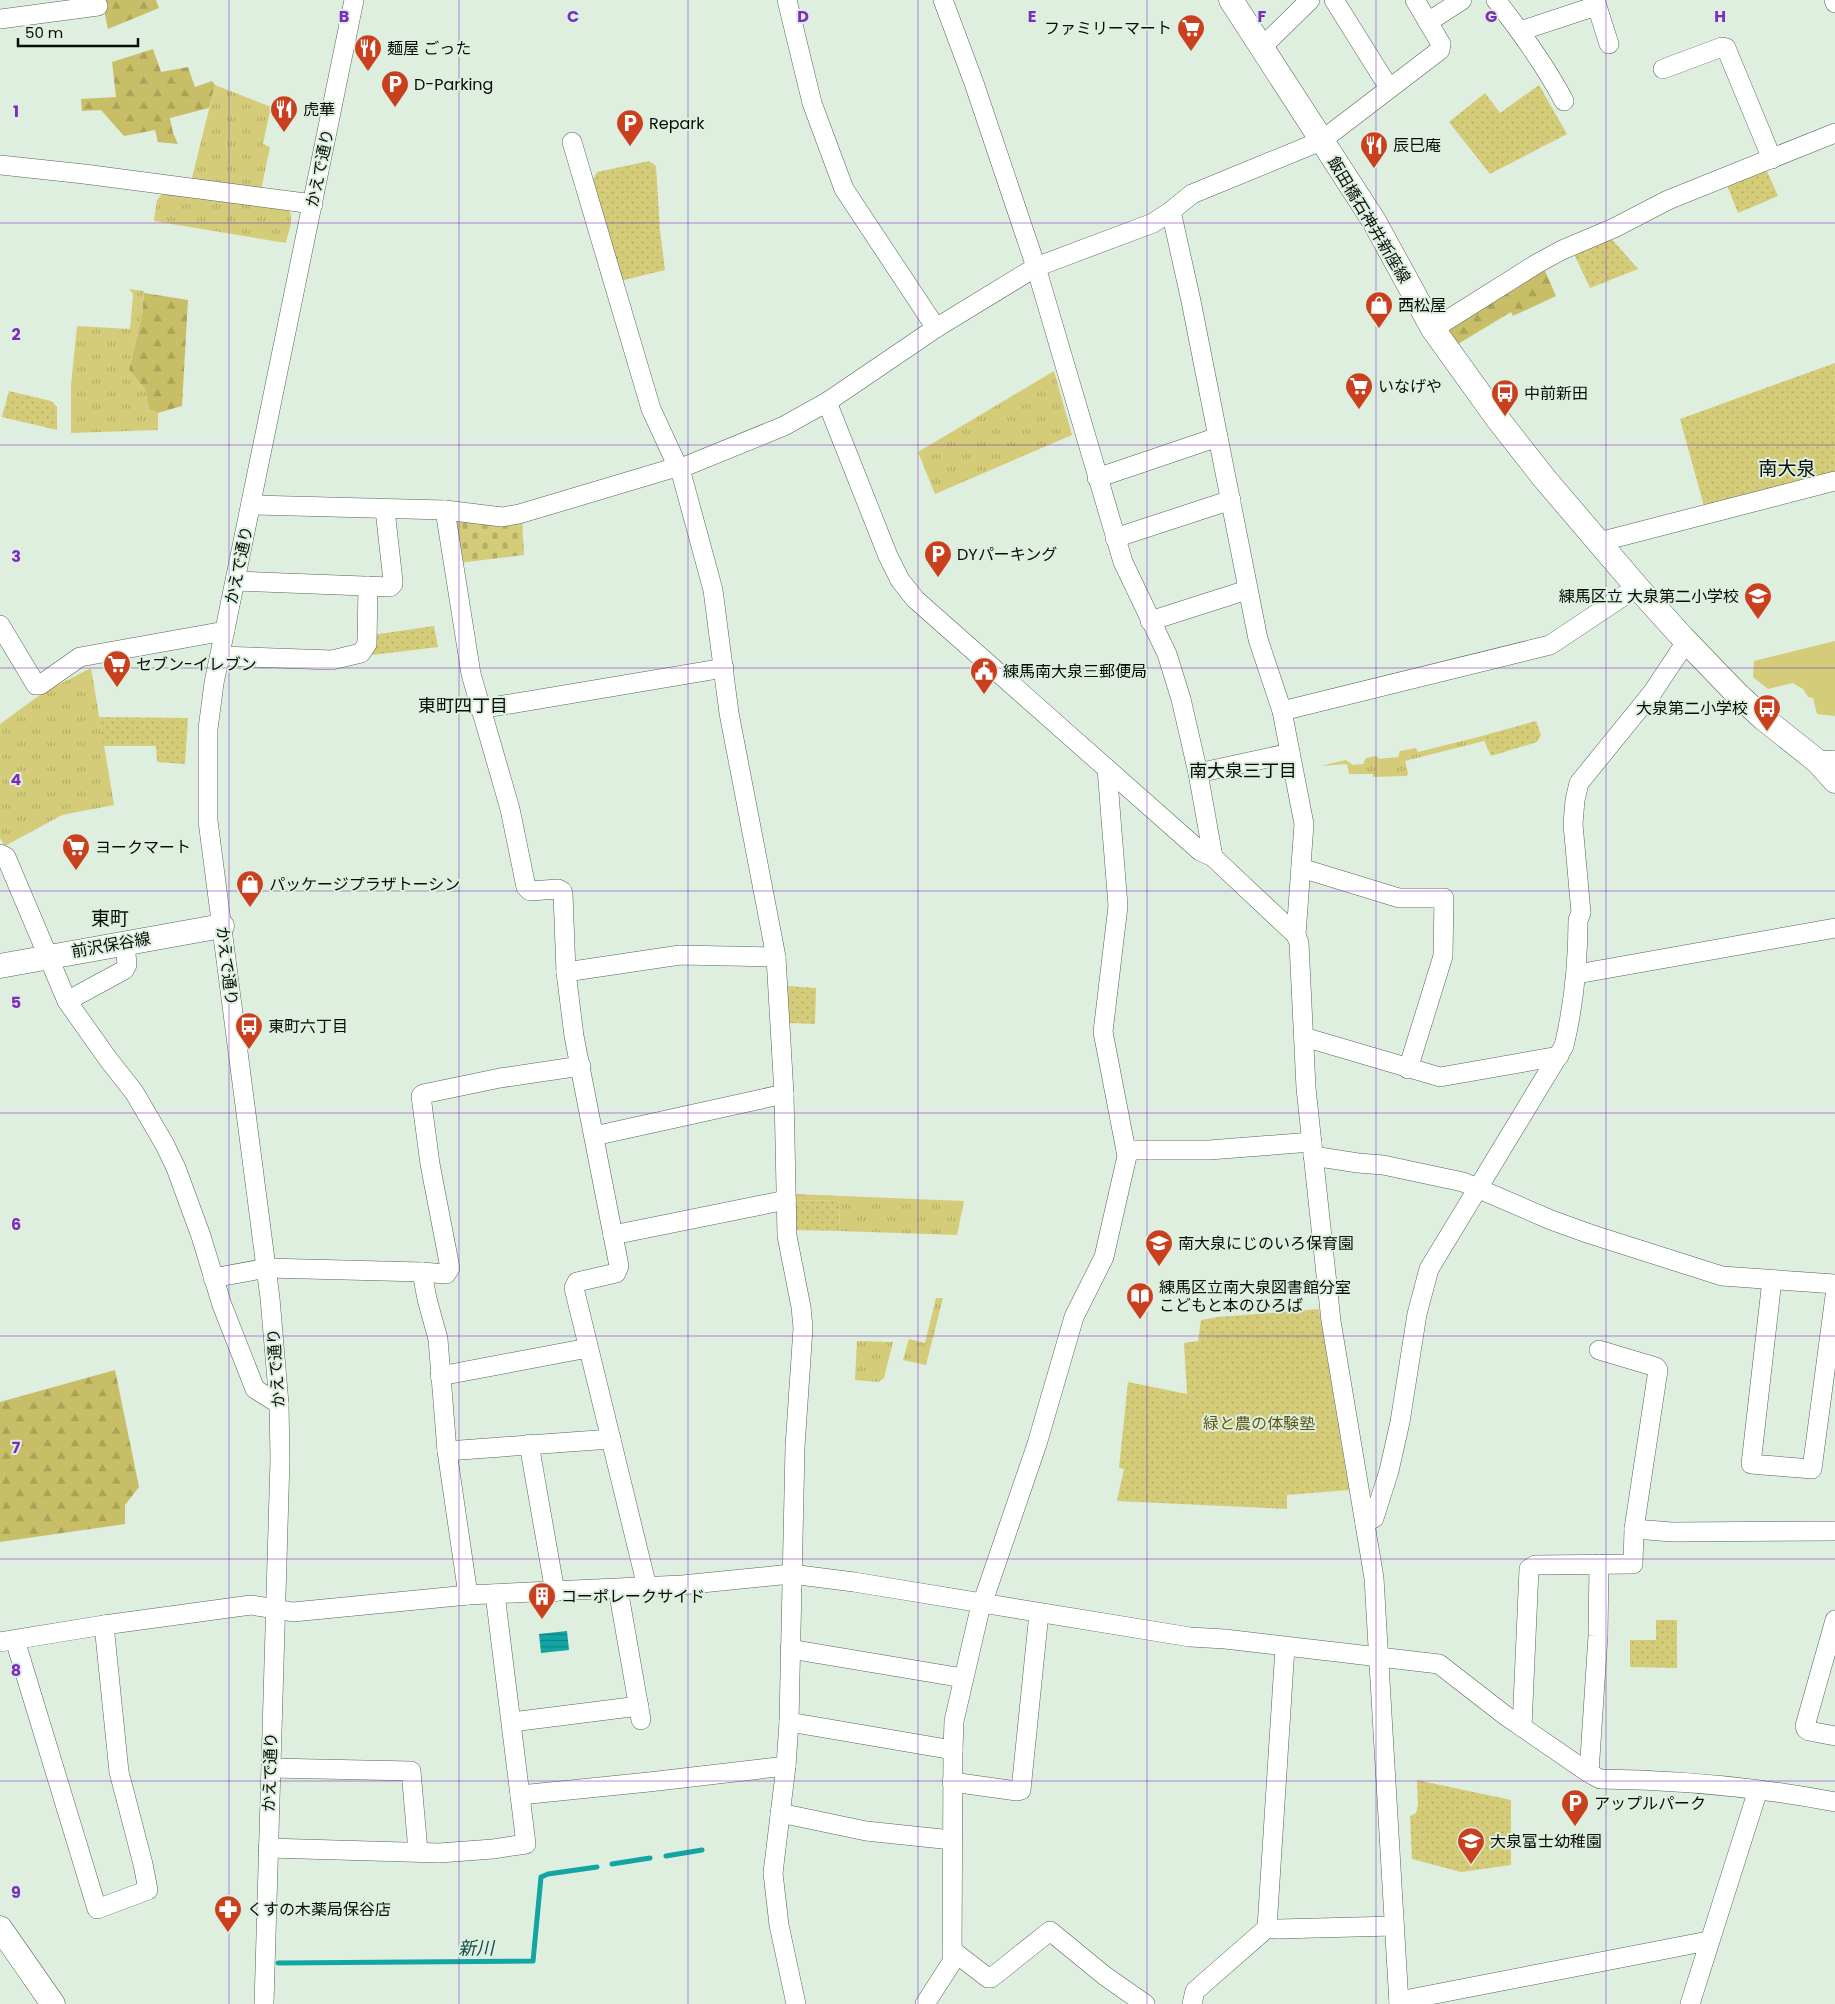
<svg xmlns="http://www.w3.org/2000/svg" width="1835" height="2004" font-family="Poppins,'Noto Sans JP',sans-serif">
  <defs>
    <pattern id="grass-tufts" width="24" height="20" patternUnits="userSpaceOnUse" patternTransform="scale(1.25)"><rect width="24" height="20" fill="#d5cc79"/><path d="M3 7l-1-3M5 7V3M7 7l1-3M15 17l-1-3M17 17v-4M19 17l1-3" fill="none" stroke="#b5ae67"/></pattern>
    <pattern id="forest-firs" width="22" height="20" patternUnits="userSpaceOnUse" patternTransform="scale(1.25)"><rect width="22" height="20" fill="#c8be67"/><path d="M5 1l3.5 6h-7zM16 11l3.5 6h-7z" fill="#aaa258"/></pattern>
    <pattern id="cemetery-stones" width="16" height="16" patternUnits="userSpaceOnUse" patternTransform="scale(1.25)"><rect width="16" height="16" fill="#d5cc79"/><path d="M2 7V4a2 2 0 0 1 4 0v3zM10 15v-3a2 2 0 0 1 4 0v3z" fill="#b5ae67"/></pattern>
    <pattern id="park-dots" width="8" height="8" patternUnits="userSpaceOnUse" patternTransform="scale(1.25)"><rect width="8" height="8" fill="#d5cc79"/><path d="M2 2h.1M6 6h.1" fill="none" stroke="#b5ae67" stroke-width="1.8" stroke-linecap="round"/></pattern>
    <pattern id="water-rules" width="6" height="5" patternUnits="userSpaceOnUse" patternTransform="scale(1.25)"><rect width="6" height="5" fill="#12a5a4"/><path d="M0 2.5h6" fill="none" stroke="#0f8584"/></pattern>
  </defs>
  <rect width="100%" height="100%" fill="#deefdf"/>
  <!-- grass -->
  <g fill="url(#grass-tufts)">
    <polygon points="215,85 271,107 263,144 270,147 261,190 191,182"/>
    <path d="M162,194L288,208C295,218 288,232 286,243L154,221L157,200Z"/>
    <polygon points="129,289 144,291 142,316 129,370 145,389 149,409 158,413 158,430 71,433 71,385 77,326 130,329 133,294"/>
    <polygon points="1054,371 1072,435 935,494 918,452"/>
    <polygon points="91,668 114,805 62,815 5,846 0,838 0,724 44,692"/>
    <polygon points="1482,736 1484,741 1405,761 1408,773 1407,776 1373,777 1373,774 1349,774 1347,764 1320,766 1346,760 1353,765 1363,764 1366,758 1376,756 1380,759 1398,757 1400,751 1416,748 1418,752"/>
    <polygon points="794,1194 964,1201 957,1235 839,1231 840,1201 793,1200"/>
    <polygon points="936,1298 943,1298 926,1365 903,1360 909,1339 925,1343"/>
    <polygon points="857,1341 893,1342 884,1378 878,1382 855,1380"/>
  </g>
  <!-- forest -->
  <g fill="url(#forest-firs)">
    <polygon points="102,0 156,0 159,8 108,29"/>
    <polygon points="153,49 161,72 188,67 195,87 212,81 215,85 209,108 170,118 173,133 178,144 158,142 155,130 124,136 101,110 82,111 81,99 116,97 112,62"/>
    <polygon points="1543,266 1556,296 1513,316 1511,312 1458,344 1445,328"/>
    <polygon points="144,293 188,300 182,406 158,413 149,409 145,389 129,370 142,316"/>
    <polygon points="115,1370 139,1487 125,1505 125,1524 0,1542 0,1402"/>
  </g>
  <!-- cemetery -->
  <polygon fill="url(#cemetery-stones)" points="452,517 522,521 524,555 458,563"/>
  <!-- park -->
  <g fill="url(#park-dots)">
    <polygon points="1539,85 1567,134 1490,174 1449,122 1485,93 1500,113"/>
    <polygon points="649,161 656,166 660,231 665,270 620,281 591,179 594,178 597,172"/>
    <polygon points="1766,169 1778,196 1738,213 1727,185"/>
    <polygon points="1610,237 1638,269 1590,288 1574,254"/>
    <polygon points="1835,363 1835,473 1704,506 1680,419"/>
    <polygon points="9,391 51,401 57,407 57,430 2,417"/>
    <polygon points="434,626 438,647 372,655 372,635"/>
    <polygon points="99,717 188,718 185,764 157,762 156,746 103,746"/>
    <polygon points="1536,721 1541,735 1537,742 1491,756 1482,736"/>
    <polygon points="787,986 816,988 815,1024 788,1023"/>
    <polygon points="793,1200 840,1201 839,1231 792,1230"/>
    <polygon points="1319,1309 1349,1490 1287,1495 1287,1509 1117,1501 1124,1469 1119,1468 1128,1382 1187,1394 1184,1343 1198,1341 1201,1320 1218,1317"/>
    <polygon points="1656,1620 1677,1620 1677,1668 1630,1667 1630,1640 1656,1640"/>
    <polygon points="1417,1780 1511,1800 1511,1865 1461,1872 1412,1859 1410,1816 1416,1813 1418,1806"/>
  </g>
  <!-- pitch -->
  <polygon fill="#d5cc79" points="1835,641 1835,716 1817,714 1813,698 1808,697 1803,689 1793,683 1768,689 1753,677 1754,661"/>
  <!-- water -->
  <polygon fill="url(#water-rules)" points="567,1631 569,1650 541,1653 539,1634"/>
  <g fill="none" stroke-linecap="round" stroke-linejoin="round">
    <!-- stream -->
    <g stroke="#12a5a4" stroke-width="5">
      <polyline points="666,1856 702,1850"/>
      <polyline points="612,1864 650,1858"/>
      <polyline points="278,1963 533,1961 541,1877 548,1874 597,1867"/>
    </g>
    <!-- minor casing -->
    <g stroke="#556457" stroke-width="20">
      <g id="minor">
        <polyline points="787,0 812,103 844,189 936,328"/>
        <polyline points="943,0 974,83 1036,267 1123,562 1167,654 1181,699 1198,773 1213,857"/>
        <polyline points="1334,0 1389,88"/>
        <path d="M1496,0C1521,32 1545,65 1564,101"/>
        <polyline points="1595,0 1609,44"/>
        <polyline points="1834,0 1835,3"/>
        <polyline points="0,19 98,6"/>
        <polyline points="1428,22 1462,0"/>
        <polyline points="1520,31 1596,6"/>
        <polyline points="1261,48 1310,0"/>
        <polyline points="1663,69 1722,47 1726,48 1772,159"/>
        <polyline points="572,142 651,409 682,476 713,590 729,713 776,957 784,1094 787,1236 801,1307 803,1328 795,1447 789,1722 786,1766 773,1873 779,1925 796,2004"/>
        <polyline points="0,165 84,174 313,204"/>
        <polyline points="1171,211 1191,301 1258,639 1282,711 1304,824 1296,935 1299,943 1306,1088 1331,1321 1374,1578 1399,2004"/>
        <polyline points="1433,329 1538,263 1562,250 1614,228 1668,200 1835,133"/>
        <polyline points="827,402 888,556 900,580 915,599 1200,851 1213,857 1296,935"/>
        <polyline points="1097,478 1218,437"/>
        <polyline points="251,505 445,510 502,517 519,514 670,469 686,466 784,426 827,402 936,328 1036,267 1153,223 1171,211 1192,194 1321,141 1440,50 1441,44 1415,0"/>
        <polyline points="445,510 471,674 510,809 526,887 530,891 558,889 562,891 563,894 566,972 574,1036 619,1266 616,1273 577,1282 574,1288 647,1587"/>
        <polyline points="1115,538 1231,500"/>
        <polyline points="1599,542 1835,481"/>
        <polyline points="236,581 390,587 393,584 393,581 385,510"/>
        <polyline points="1150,621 1247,590"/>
        <polyline points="0,625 36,685 40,685 80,657 225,631"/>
        <polyline points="220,656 332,660 361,653 367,644 368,586"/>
        <polyline points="480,709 724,668"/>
        <polyline points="1282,711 1550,645 1637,587"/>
        <polyline points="1817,761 1835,760"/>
        <polyline points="1198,773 1290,753"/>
        <polyline points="0,854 6,857 67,1001 108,1059 134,1092 165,1145 176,1168 201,1236 222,1305 255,1389 279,1404"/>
        <polyline points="1301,868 1399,898 1444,898 1443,956 1408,1069"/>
        <polyline points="566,972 680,955 776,957"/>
        <polyline points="1577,974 1835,928"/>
        <polyline points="67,1001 124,970 127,965 125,943"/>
        <polyline points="1304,1037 1440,1077 1559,1056"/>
        <polyline points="594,1136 784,1094"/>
        <polyline points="1126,1150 1209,1150 1312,1142"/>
        <polyline points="1313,1156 1358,1163 1383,1165 1463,1182 1551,1220 1590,1234 1722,1276 1835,1284"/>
        <polyline points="613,1235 786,1200"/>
        <polyline points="422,1272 427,1299 438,1339 447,1451 468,1595"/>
        <polyline points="213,1278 267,1268 422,1272 446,1274 450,1268 430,1164 421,1096 423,1094 500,1078 581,1066"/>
        <polyline points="1772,1280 1751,1464 1812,1469 1835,1296"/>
        <polyline points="440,1376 588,1348"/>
        <polyline points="529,1444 555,1592"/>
        <polyline points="447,1451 611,1439"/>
        <path d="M1365,1523L1374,1518L1389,1471L1400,1422L1417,1314L1429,1269L1564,1046C1574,1004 1578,963 1578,920L1581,913L1573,824L1575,800L1579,783L1652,693L1686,642"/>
        <polyline points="1634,1529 1672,1532 1835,1531"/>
        <polyline points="618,1589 641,1720"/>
        <polyline points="1835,1620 1805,1726 1806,1729 1809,1731 1835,1736"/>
        <polyline points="15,1640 97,1909 148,1890 143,1864 119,1772 104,1625"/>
        <path d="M0,1642L104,1625L251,1605L293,1612L468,1595L682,1585L791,1574L854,1582L1190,1637L1225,1639L1439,1664L1506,1716L1589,1773L1600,1779C1679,1780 1757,1787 1835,1802"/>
        <polyline points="1285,1647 1267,1928 1278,1929 1394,1926"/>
        <polyline points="790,1649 963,1678"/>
        <polyline points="512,1722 639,1706"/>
        <polyline points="789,1722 953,1750"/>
        <polyline points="1522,1727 1529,1569 1535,1565 1633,1564 1634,1529 1658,1370 1656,1367 1599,1350"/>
        <polyline points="271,1768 411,1771 418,1851"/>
        <polyline points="1589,1773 1598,1636 1599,1564"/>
        <polyline points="952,1782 1017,1791 1021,1790 1039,1613"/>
        <polyline points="520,1795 649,1782 786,1766"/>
        <polyline points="780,1813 866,1831 952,1840"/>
        <polyline points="268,1848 439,1853 493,1849 526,1844 495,1594"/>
        <polyline points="953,1951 988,1978 991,1978 1050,1931 1105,1976 1145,2004"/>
        <polyline points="1399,2001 1708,1941"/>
        <polyline points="264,2004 280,1459 279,1404 270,1298 208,821 208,729 214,683 354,0"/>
        <polyline points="925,2004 952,1962 953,1750 954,1721 979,1613 1037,1444 1074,1317 1104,1257 1127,1156 1103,1032 1118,906 1107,769"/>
        <polyline points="1192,2004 1195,1991 1267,1928"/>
        <polyline points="1690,2004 1758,1790"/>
      </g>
    </g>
    <!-- major casing -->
    <g stroke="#556457" stroke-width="25">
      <g id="major">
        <polyline points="1231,0 1374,221 1433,329 1497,418 1544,478 1637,587 1683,638 1737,694 1763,718 1817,761 1835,781"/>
        <polyline points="0,966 222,926"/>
        <polyline points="0,1928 53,2004"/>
      </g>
    </g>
    <!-- minor -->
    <use href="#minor" stroke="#fff" stroke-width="19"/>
    <!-- major -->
    <use href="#major" stroke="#fff" stroke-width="24"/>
  </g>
  <!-- grid -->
  <path fill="none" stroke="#7b2cbf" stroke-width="1" stroke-opacity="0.55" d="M229,0V2004M459,0V2004M688,0V2004M918,0V2004M1147,0V2004M1376,0V2004M1606,0V2004M0,223H1835M0,445H1835M0,668H1835M0,891H1835M0,1113H1835M0,1336H1835M0,1559H1835M0,1781H1835"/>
  <!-- icons -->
  <defs>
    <g id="supermarket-pin" transform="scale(1.4375)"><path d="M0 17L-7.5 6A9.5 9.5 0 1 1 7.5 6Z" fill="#ca401e" stroke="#deefdf"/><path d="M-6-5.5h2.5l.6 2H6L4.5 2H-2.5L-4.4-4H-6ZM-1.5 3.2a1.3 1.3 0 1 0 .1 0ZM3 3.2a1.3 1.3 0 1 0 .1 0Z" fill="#fff"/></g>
    <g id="restaurant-pin" transform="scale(1.4375)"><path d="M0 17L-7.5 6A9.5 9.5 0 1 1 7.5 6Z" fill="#ca401e" stroke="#deefdf"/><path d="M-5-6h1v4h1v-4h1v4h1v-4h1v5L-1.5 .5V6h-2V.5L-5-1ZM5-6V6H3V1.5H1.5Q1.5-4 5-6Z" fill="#fff"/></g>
    <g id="parking-pin" transform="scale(1.4375)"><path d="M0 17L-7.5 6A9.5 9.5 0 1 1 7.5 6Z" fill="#ca401e" stroke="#deefdf"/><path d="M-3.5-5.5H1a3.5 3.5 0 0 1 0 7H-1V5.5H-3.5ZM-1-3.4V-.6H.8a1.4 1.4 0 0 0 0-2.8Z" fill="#fff"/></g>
    <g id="shop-pin" transform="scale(1.4375)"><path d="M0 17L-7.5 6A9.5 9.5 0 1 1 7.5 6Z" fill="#ca401e" stroke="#deefdf"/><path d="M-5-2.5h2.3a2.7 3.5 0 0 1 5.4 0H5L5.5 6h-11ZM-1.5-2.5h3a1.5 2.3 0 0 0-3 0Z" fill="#fff"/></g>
    <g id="bus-pin" transform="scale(1.4375)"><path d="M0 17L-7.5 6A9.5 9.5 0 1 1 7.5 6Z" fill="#ca401e" stroke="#deefdf"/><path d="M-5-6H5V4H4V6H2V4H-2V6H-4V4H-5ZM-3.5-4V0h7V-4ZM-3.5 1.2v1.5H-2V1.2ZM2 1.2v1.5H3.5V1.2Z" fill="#fff"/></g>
    <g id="school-pin" transform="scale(1.4375)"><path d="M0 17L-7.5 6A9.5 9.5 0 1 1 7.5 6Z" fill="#ca401e" stroke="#deefdf"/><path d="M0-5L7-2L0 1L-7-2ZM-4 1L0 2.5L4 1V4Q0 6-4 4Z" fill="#fff"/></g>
    <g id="civic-pin" transform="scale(1.4375)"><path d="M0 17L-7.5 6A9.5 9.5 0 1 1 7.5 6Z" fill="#ca401e" stroke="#deefdf"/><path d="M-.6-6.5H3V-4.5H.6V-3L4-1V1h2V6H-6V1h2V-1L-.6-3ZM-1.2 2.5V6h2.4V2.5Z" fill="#fff"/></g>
    <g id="library-pin" transform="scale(1.4375)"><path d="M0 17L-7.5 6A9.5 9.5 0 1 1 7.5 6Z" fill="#ca401e" stroke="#deefdf"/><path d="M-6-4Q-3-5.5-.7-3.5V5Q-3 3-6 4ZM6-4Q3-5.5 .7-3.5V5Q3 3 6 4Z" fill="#fff"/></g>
    <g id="building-pin" transform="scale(1.4375)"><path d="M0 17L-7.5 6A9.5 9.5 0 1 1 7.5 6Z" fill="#ca401e" stroke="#deefdf"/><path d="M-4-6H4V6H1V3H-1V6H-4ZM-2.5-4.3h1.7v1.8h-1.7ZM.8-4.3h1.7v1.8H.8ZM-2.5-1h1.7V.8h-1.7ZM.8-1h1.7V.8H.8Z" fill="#fff"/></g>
    <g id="pharmacy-pin" transform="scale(1.4375)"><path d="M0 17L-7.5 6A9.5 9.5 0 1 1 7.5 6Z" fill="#ca401e" stroke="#deefdf"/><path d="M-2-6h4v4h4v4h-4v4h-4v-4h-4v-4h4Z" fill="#fff"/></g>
  </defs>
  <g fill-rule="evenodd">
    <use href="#supermarket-pin" x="1191" y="28"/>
    <use href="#restaurant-pin" x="368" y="48"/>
    <use href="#parking-pin" x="395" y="84"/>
    <use href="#restaurant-pin" x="284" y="109"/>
    <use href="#parking-pin" x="630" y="123"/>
    <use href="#restaurant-pin" x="1374" y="145"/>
    <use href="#shop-pin" x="1379" y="305"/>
    <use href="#supermarket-pin" x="1359" y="386"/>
    <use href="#bus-pin" x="1505" y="393"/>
    <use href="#parking-pin" x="938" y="554"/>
    <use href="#school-pin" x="1758" y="596"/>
    <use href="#supermarket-pin" x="117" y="664"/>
    <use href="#civic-pin" x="984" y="671"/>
    <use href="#bus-pin" x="1767" y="708"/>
    <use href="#supermarket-pin" x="76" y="847"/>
    <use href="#shop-pin" x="250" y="884"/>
    <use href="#bus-pin" x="249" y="1026"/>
    <use href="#school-pin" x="1159" y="1243"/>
    <use href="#library-pin" x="1140" y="1296"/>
    <use href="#building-pin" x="542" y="1596"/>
    <use href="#parking-pin" x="1575" y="1803"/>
    <use href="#school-pin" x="1471" y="1841"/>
    <use href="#pharmacy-pin" x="228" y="1909"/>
  </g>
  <g text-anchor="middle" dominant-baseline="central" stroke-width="4" stroke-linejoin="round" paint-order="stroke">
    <!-- poi labels -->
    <g font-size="16" fill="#080d08" stroke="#deefdf" text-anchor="start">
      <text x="1172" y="28" text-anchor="end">ファミリーマート</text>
      <text x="387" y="48">麺屋 ごった</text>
      <text x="414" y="84">D-Parking</text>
      <text x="303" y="109">虎華</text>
      <text x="649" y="123">Repark</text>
      <text x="1393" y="145">辰巳庵</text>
      <text x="1398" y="305">西松屋</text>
      <text x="1378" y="386">いなげや</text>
      <text x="1524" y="393">中前新田</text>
      <text x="957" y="554">DYパーキング</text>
      <text x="1739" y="596" text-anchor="end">練馬区立 大泉第二小学校</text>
      <text x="136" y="664">セブン-イレブン</text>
      <text x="1003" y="671">練馬南大泉三郵便局</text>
      <text x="1748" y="708" text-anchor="end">大泉第二小学校</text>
      <text x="95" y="847">ヨークマート</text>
      <text x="269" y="884">パッケージプラザトーシン</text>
      <text x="268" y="1026">東町六丁目</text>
      <text x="1178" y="1243">南大泉にじのいろ保育園</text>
      <text x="1159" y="1287">練馬区立南大泉図書館分室<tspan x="1159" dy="18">こどもと本のひろば</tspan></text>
      <text x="561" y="1596">コーポレークサイド</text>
      <text x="1594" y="1803">アップルパーク</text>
      <text x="1490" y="1841">大泉富士幼稚園</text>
      <text x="247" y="1909">くすの木薬局保谷店</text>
    </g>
    <!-- street labels -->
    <g font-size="16" fill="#080d08" stroke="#deefdf">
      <text transform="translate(320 168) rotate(-78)">かえで通り</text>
      <text transform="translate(1369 220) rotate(59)">飯田橋石神井新座線</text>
      <text transform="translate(239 565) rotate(-78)">かえで通り</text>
      <text transform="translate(111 945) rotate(-10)">前沢保谷線</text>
      <text transform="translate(227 966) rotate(83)">かえで通り</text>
      <text transform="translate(276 1368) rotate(-94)">かえで通り</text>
      <text transform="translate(270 1772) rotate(-88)">かえで通り</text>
    </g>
    <!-- park labels -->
    <g font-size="16" fill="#5e5715" stroke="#deefdf">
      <text x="1259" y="1423">緑と農の体験塾</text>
    </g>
    <!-- neighbourhood labels -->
    <g font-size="18" fill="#080d08" stroke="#deefdf">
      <text x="463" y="705">東町四丁目</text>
      <text x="1243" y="770">南大泉三丁目</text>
    </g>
    <!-- water labels -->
    <g font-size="18" font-style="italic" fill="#134a49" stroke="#deefdf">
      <text transform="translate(476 1948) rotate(-1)">新川</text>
    </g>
    <!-- quarter labels -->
    <g font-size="19" fill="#080d08" stroke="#deefdf">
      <text x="1787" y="468">南大泉</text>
      <text x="110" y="918">東町</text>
    </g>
  </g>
  <g font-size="16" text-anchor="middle" font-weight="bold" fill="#7b2cbf" stroke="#deefdf" stroke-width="4" stroke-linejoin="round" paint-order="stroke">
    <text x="344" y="22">B</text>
    <text x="573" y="22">C</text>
    <text x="803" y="22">D</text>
    <text x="1032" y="22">E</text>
    <text x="1262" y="22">F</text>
    <text x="1491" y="22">G</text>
    <text x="1720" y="22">H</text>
    <text x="16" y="117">1</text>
    <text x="16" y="340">2</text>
    <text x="16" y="562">3</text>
    <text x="16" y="785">4</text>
    <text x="16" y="1008">5</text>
    <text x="16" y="1230">6</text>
    <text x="16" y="1453">7</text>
    <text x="16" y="1676">8</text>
    <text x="16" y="1898">9</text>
  </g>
  <!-- scale -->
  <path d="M18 38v8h120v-8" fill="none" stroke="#080d08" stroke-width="2.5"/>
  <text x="25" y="38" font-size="15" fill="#080d08" stroke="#deefdf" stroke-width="4" paint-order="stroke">50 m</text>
</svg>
